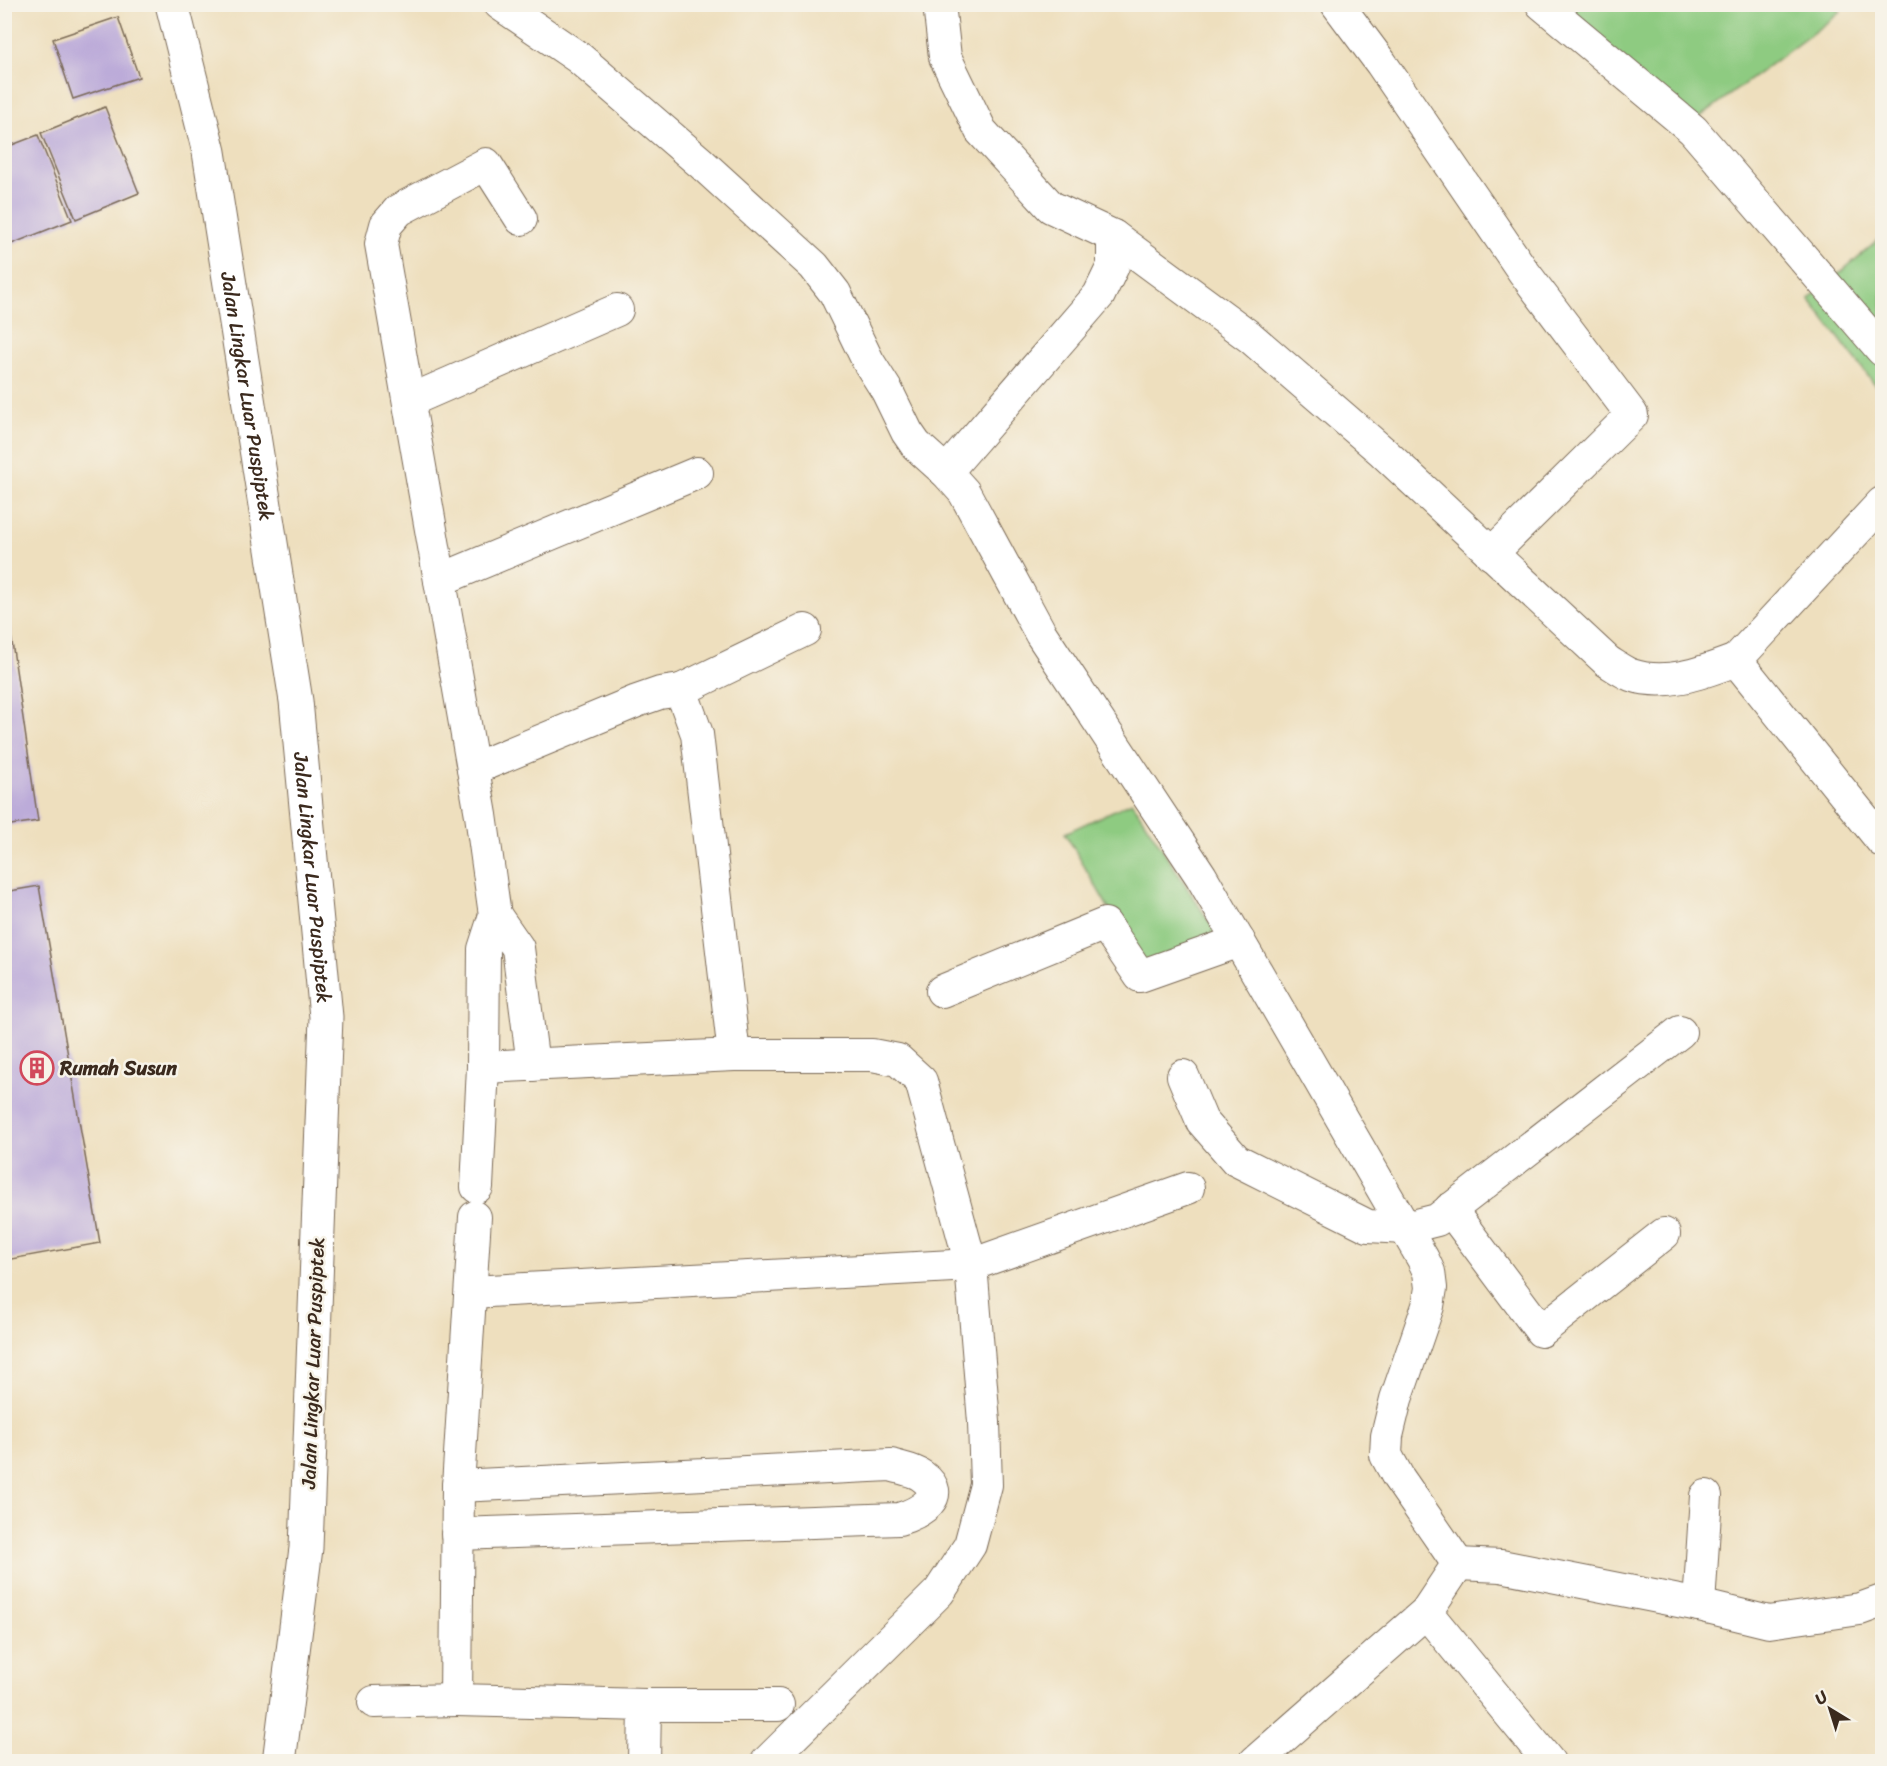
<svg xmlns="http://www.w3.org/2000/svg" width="1887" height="1766" font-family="Sriracha,sans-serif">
  <rect width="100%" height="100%" fill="#f7f3e8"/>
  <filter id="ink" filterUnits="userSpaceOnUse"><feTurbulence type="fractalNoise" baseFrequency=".0167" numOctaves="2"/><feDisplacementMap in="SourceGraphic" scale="12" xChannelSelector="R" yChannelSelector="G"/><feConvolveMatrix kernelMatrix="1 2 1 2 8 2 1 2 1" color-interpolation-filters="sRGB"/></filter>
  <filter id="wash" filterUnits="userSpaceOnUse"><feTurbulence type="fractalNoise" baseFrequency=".008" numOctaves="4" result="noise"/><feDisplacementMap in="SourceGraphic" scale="24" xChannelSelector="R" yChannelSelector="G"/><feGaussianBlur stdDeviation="1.35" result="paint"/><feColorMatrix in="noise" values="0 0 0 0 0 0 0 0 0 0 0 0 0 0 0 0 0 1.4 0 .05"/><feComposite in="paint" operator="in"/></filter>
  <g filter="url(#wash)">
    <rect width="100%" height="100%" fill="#eedfbe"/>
    <!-- green -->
    <g fill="#8ecb81" stroke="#647a50" stroke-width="1.5">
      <polygon points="1833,4 1841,12 1677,134 1547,5"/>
      <polygon points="1882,237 1882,394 1809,299"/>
      <polygon points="1132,802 1217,934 1141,964 1065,833"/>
    </g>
    <g id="blocks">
      <!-- building -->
      <g fill="#bcabd9">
        <polygon points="118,17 139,77 73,99 53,39"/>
        <polygon points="105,107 139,193 76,219 41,133"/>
        <polygon points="38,135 72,220 4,247 4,148"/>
        <polygon points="6,601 38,821 4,826 4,602"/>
        <polygon points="39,886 100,1243 6,1260 4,1249 4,892"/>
      </g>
    </g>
  </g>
  <g filter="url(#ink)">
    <use href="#blocks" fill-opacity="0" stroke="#7a6956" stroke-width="1.5"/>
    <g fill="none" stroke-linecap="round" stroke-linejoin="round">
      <!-- street casing -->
      <g stroke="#7a6956" stroke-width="34">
        <g id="street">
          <polyline points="500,4 579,58 701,163 814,266 835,293 868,361 887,391 907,432 916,445 946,472 964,492 1041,634 1201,876 1423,1259 1429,1272 1431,1288 1428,1306 1396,1399 1387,1436 1386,1455 1398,1477 1458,1564 1426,1612 1255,1762"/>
          <polyline points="939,4 945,57 981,131 1051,207 1113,236 1113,266 1099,295 946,472"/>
          <polyline points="1337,4 1381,63 1523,271 1632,415 1491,554"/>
          <polyline points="1542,4 1693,130 1882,350"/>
          <path d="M1113,236L1250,337L1383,452L1607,661C1615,666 1623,672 1631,675C1667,687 1704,672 1736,660L1882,841"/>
          <polyline points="409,401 617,310"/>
          <polyline points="440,580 697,473"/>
          <polyline points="1736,660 1882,503"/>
          <polyline points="681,690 805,630"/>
          <polyline points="473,769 637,701 660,693 681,690 697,734 734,1055"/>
          <polyline points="495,915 518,948 533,1065"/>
          <polyline points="942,991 1105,924 1140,976 1239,941"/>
          <polyline points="483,1067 734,1055 872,1055 898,1060 921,1081 971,1265 984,1422 986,1485 970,1545 939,1592 767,1762"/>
          <polyline points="1183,1076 1202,1121 1236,1160 1368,1226 1405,1228 1437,1220 1680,1032"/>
          <polyline points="477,1187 483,1067 484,949 495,915 481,815 381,244 386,225 399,210 486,164 521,219"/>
          <polyline points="1450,1209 1541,1331 1664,1234"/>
          <polyline points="475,1217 458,1486 456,1700 645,1705"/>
          <polyline points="471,1292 971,1265 1188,1188"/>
          <path d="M457,1534L899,1519C919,1513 950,1496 922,1476C914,1470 900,1468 891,1465L458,1486"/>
          <polyline points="1458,1564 1501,1566 1699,1605 1769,1622 1860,1609 1882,1601"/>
          <polyline points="1699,1605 1706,1496"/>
          <polyline points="1426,1612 1549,1762"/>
          <polyline points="374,1702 456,1700"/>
          <polyline points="644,1762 645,1705 778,1705"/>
        </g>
      </g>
      <!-- primary casing -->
      <g stroke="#7a6956" stroke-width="35">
        <g id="primary">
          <path id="s1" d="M172,4L209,152L296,701L326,1017L306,1548L279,1762"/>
        </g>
      </g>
      <!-- street -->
      <use href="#street" stroke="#fff" stroke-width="32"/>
      <!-- primary -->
      <use href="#primary" stroke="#fff" stroke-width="33"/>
    </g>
  </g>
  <!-- icons -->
  <defs>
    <g id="building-ring" transform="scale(1.725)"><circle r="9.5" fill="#f7f3e8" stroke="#d1495b" stroke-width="1.5"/><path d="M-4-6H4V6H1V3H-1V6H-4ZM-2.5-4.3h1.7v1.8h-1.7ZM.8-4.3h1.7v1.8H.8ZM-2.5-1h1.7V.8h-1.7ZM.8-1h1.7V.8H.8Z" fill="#d1495b"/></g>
  </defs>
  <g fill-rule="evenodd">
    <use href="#building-ring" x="37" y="1068"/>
  </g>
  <g text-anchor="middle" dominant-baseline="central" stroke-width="5" stroke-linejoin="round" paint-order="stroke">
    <!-- street labels -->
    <g font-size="20" fill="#3b2a1e" stroke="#f7f3e8">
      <text stroke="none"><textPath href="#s1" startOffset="400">Jalan Lingkar Luar Puspiptek</textPath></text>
      <text stroke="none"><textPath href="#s1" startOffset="886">Jalan Lingkar Luar Puspiptek</textPath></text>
      <text transform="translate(313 1363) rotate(-88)">Jalan Lingkar Luar Puspiptek</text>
    </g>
    <!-- poi labels -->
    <g font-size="20" font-weight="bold" fill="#3b2a1e" stroke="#f7f3e8" text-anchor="start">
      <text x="60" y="1068">Rumah Susun</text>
    </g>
  </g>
  <!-- margin -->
  <rect width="1887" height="1766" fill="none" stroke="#f7f3e8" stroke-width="24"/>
  <!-- north arrow -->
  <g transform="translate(1830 1709) rotate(322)" stroke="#f7f3e8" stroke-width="4.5" paint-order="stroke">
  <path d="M0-4.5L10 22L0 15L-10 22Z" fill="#3b2a1e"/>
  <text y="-9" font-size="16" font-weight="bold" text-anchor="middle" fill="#3b2a1e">U</text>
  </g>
</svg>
